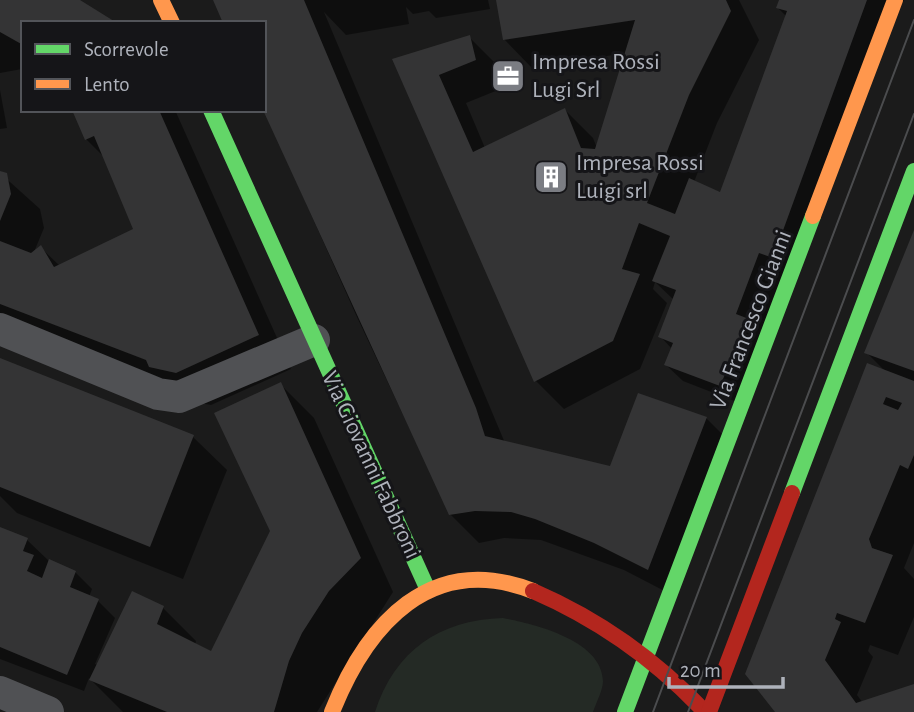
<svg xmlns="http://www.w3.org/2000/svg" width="914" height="712" font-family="'Alegreya Sans',sans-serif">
  <rect width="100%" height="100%" fill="#1b1b1b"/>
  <!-- green -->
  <path fill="#242a25" d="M503,618C534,624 602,640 603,681C603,690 596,703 593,712H375C395,650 440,620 503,618Z"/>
  <!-- shadow -->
  <g fill="#0007">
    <polygon points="0,0 76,0 23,23 22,69 0,73"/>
    <polygon points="216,0 492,0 488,0 490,9 436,18 429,11 413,14 406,7 409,24 346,35 324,12 505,443 611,468 706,418 734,446 676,597 624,570 541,540 504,538 479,543 450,514 356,315 264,109 264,23"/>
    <polygon points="498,0 739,0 759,40 717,123 694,182 722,193 786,16 778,8 781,0 904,0 737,402 683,381 666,365 672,349 660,336 674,300 655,282 653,289 667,303 640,369 564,409 536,381 395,60 469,37 497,65 503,88 466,103 485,148 565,110 593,138 597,148 626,53 532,68 504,39"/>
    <polygon points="0,90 7,128 0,129"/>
    <polygon points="73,110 175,110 291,369 211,405 184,400 0,323 0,173 40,209 44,228 34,252 40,247 60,266 136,230 105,158 86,139"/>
    <polygon points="914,235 914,543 904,568 914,579 914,617 898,655 870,645 868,651 873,657 857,695 863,703 914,686 914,712 777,712 747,674 858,386 868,365 886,372 866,352"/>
    <polygon points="0,359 193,437 227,470 183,579 17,513 0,496"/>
    <polygon points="280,384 314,418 393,592 317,712 123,712 89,678 84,691 0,659 0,529 27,540 49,561 75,572 92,589 89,597 98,601 115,618 95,664 98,665 163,608 196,641 195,645 211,653 272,531"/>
  </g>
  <!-- building -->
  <g fill="#343435" fill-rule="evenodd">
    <polygon points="0,0 80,0 117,23 23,23 23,45 0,32"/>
    <polygon points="213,0 304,0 476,408 485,436 610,466 638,393 707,417 648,570 594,543 535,519 511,512 475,511 449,515 263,110 264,23 223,23"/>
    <polygon points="496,0 726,0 731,11 689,95 647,203 675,214 689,178 720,192 787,11 776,8 779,0 867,0 773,258 759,253 736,314 749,319 720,386 664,365 673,343 658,337 676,290 652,281 670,236 639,223 622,269 640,274 613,341 534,382 392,59 470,35 476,60 439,75 473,152 565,108 581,148 595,149 635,20 503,40"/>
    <polygon points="72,110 159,110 259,335 176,373 149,367 146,360 0,304 0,241 31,253 41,245 54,267 133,229 94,136 85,140"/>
    <polygon points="0,171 7,173 11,194 0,221"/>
    <polygon points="914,230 914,371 864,353"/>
    <polygon points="0,358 194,435 150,547 0,487"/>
    <path d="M867,363L914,381V455L908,469L900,465L869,539L872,548L893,555L865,623L837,613L835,619L841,622L825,660L856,703L914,684V712H775L745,674ZM886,397L902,403L898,410L883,404Z"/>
    <polygon points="281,382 361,558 329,591 302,633 289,661 274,712 167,712 89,680 132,591 164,606 157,624 211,651 270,531 214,413"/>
    <polygon points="0,527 28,538 23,551 34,555 27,571 42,578 49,559 76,571 70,587 99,599 67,675 0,647"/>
  </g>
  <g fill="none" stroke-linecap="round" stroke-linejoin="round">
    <!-- street -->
    <g stroke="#505154" stroke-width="32">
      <polyline points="0,329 158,394 179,397 314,340"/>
      <polyline points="0,692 48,712"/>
    </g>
    <!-- fast -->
    <g stroke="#63d668" stroke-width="16">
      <polyline points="211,110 428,590"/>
      <polyline points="792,493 914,171"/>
      <polyline points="625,712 813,216"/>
    </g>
    <!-- slow -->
    <g stroke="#ff974d" stroke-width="16">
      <polyline points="161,0 172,23"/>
      <polyline points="813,216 895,0"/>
      <path d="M332,712C367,624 431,551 533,591"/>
    </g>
    <!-- jam -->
    <g stroke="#b3261e" stroke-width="16">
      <path d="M533,591C600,620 656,660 705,712"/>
      <polyline points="709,712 792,493"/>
    </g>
    <!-- tram -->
    <g stroke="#4b4c4e" stroke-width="2">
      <polyline points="653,712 914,20"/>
      <polyline points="688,712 914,114"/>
    </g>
  </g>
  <!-- icons -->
  <defs>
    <g id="office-square" transform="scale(1.75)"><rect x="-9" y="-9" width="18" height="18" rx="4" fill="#7b7d83" stroke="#151518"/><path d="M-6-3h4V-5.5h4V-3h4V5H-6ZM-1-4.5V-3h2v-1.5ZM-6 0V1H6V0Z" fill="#fff"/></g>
    <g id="building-square" transform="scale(1.75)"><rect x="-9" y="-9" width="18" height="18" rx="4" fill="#7b7d83" stroke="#151518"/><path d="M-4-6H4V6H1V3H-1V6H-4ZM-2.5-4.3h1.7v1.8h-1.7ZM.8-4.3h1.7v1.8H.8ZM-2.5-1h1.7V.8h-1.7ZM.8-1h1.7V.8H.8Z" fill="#fff"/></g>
  </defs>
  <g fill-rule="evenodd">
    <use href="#office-square" x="508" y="76"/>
    <use href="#building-square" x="551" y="177"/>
  </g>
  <g text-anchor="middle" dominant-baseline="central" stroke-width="6" stroke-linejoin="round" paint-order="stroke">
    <!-- poi labels -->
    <g font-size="24" fill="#aeb2bb" stroke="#151518" text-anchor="start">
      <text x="532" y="62">Impresa Rossi<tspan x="532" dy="28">Lugi Srl</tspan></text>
      <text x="576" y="163">Impresa Rossi<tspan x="576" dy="28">Luigi srl</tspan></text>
    </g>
    <!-- street labels -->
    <g font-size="24" fill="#aeb2bb" stroke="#151518">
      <text transform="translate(751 320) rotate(-69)">Via Francesco Gianni</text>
      <text transform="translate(371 465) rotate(65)">Via Giovanni Fabbroni</text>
    </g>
  </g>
  <!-- legend -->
  <rect x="21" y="21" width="245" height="91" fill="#151518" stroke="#525459" stroke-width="2"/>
  <rect x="35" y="44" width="35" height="10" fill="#63d668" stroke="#525459" stroke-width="2"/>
  <text x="84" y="56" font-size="21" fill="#aeb2bb">Scorrevole</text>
  <rect x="35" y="79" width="35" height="10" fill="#ff974d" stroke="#525459" stroke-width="2"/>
  <text x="84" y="91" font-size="21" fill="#aeb2bb">Lento</text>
  <!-- scale -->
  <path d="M669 677v10h114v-10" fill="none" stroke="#aeb2bb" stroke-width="3.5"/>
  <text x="680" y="677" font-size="21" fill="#aeb2bb" stroke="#151518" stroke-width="5" paint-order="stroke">20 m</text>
</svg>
